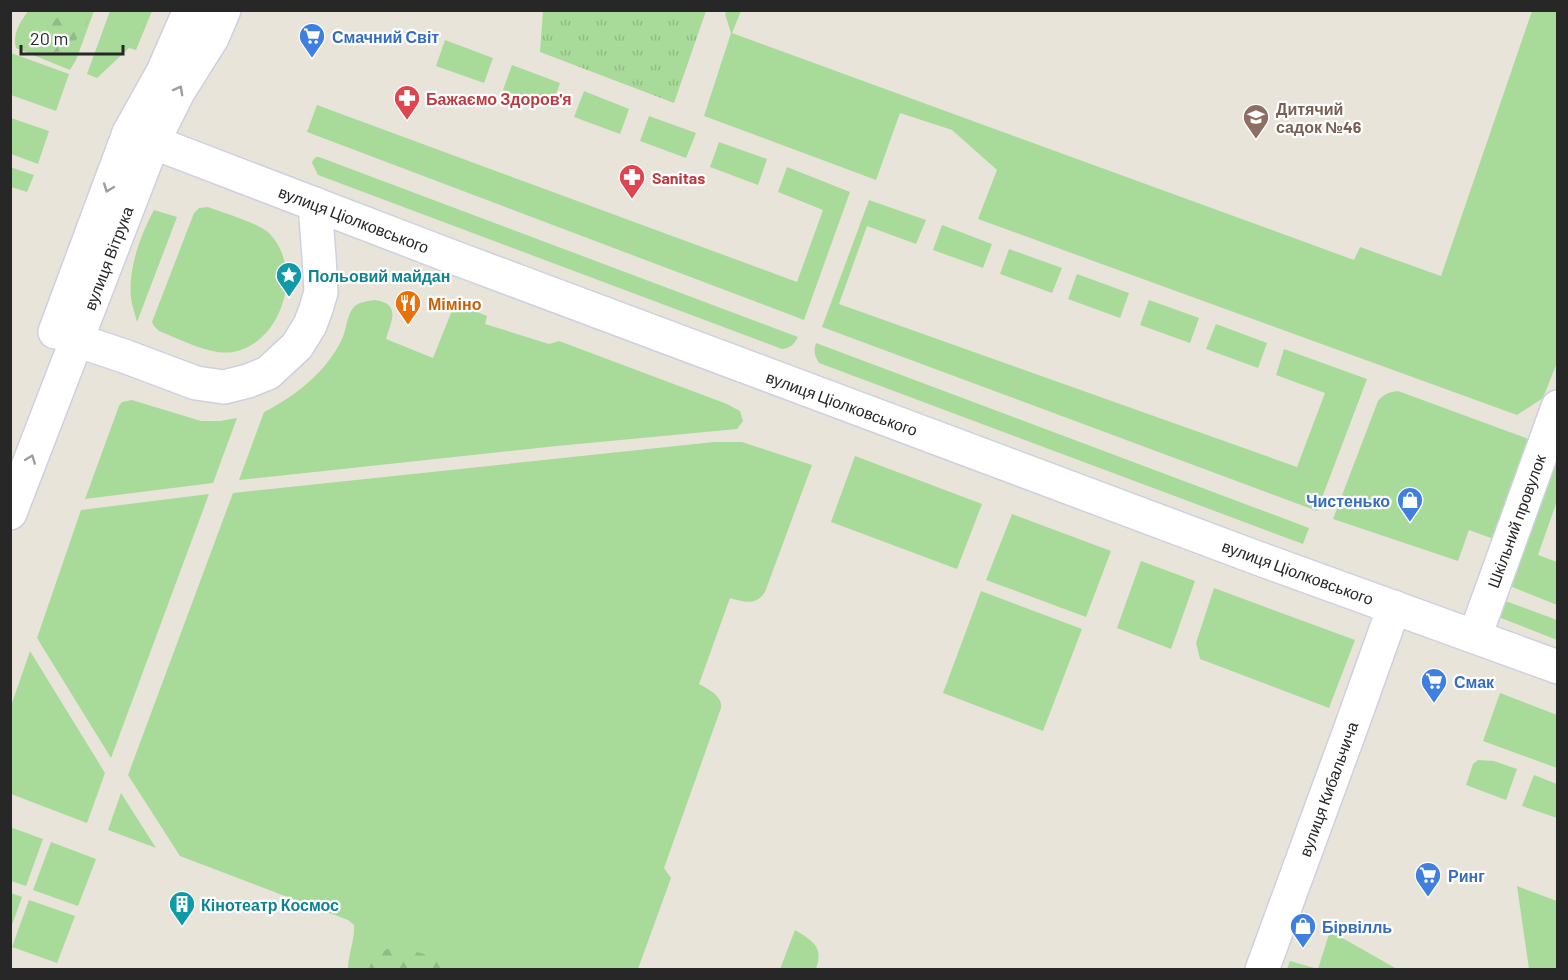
<svg xmlns="http://www.w3.org/2000/svg" width="1568" height="980" font-family="Barlow,sans-serif">
  <defs>
    <pattern id="forest-firs" width="22" height="20" patternUnits="userSpaceOnUse" patternTransform="scale(1.5)"><rect width="22" height="20" fill="#a8db9a"/><path d="M5 1l3.5 6h-7zM16 11l3.5 6h-7z" fill="#91bc85"/></pattern>
    <pattern id="park-tufts" width="24" height="20" patternUnits="userSpaceOnUse" patternTransform="scale(1.5)"><rect width="24" height="20" fill="#a8db9a"/><path d="M3 7l-1-3M5 7V3M7 7l1-3M15 17l-1-3M17 17v-4M19 17l1-3" fill="none" stroke="#91bc85"/></pattern>
  </defs>
  <rect width="100%" height="100%" fill="#e8e4da"/>
  <!-- grass -->
  <g fill="#a8db9a">
    <path d="M28,11H94L76,60L70,70L16,48C12,34 20,22 28,11Z"/>
    <polygon points="110,11 152,11 136,50 129,48 97,78 87,74"/>
    <polygon points="727,11 741,11 732,33 1354,260 1360,247 1441,276 1532,11 1557,11 1558,360 1543,398 1517,415 978,219 997,170 952,130 900,113 876,180 704,116 731,33 725,14"/>
    <polygon points="445,40 493,58 484,83 436,66"/>
    <polygon points="11,53 69,74 56,111 11,95"/>
    <polygon points="512,65 560,83 551,108 503,90"/>
    <polygon points="584,91 629,109 620,134 574,117"/>
    <polygon points="317,105 797,282 823,210 778,192 787,167 850,192 804,320 307,132"/>
    <polygon points="649,116 696,133 686,158 640,141"/>
    <polygon points="11,118 49,131 38,164 11,154"/>
    <polygon points="719,142 767,159 758,185 710,167"/>
    <path d="M316,157H319L798,337C794,345 790,348 782,349L318,175L312,163L313,160Z"/>
    <polygon points="10,167 34,175 27,192 11,187"/>
    <polygon points="869,200 926,220 916,244 867,226 839,304 1297,467 1325,393 1276,375 1284,349 1367,379 1317,511 822,327"/>
    <path d="M208,207C223,213 260,223 270,234C304,270 282,343 233,352C211,356 180,339 159,331L154,326L152,322L194,213L199,208Z"/>
    <path d="M154,210L177,217L137,322C135,314 132,306 131,298C128,269 140,236 154,210Z"/>
    <polygon points="942,225 992,244 983,268 933,250"/>
    <polygon points="1009,249 1062,268 1052,293 1000,274"/>
    <polygon points="1077,274 1129,293 1120,318 1068,299"/>
    <path d="M374,300C402,303 391,322 386,339L433,358L455,303L487,316L485,324L549,344L559,341L727,404L740,411L743,421L737,429L557,446L239,480L264,412C296,396 327,371 342,339C346,331 347,315 353,308C358,302 367,301 374,300Z"/>
    <polygon points="1149,300 1199,318 1190,343 1140,325"/>
    <polygon points="1216,324 1267,343 1258,368 1206,349"/>
    <path d="M816,343L1309,528L1303,544L819,363C815,356 813,352 816,343Z"/>
    <path d="M1398,391L1526,438L1530,441L1499,541L1469,530L1458,561L1333,519L1378,401C1384,394 1389,392 1398,391Z"/>
    <polygon points="132,400 201,421 220,421 237,418 213,483 85,499 119,406 122,402"/>
    <path d="M714,442H742L812,465L765,592C756,606 744,602 730,598L699,684C708,689 723,696 721,708L664,868L671,878L638,969H348C348,954 355,940 354,925L348,920L180,856L128,775L233,493Z"/>
    <polygon points="855,456 982,504 957,569 831,522"/>
    <polygon points="1557,458 1557,501 1538,555 1557,562 1557,605 1505,584 1551,462"/>
    <polygon points="209,494 111,758 37,638 81,510"/>
    <polygon points="1012,514 1111,551 1086,617 986,580"/>
    <polygon points="1141,561 1195,581 1171,649 1117,628"/>
    <polygon points="1214,588 1355,640 1329,708 1200,659 1196,643"/>
    <polygon points="981,591 1082,629 1043,731 943,693"/>
    <polygon points="1500,599 1557,620 1557,640 1501,618 1498,614"/>
    <polygon points="30,651 105,773 87,823 11,794 11,706"/>
    <polygon points="1500,693 1557,715 1557,768 1483,741"/>
    <polygon points="1478,760 1494,761 1517,769 1506,800 1466,785 1473,764"/>
    <polygon points="1534,775 1557,784 1557,818 1522,806"/>
    <polygon points="121,793 156,848 108,830"/>
    <polygon points="10,827 43,839 26,886 11,881"/>
    <polygon points="51,842 96,859 78,906 33,890"/>
    <polygon points="1517,886 1557,901 1557,969 1529,969"/>
    <polygon points="11,893 22,897 11,928 10,893"/>
    <polygon points="29,900 75,916 57,963 12,947"/>
    <path d="M795,930C813,941 824,947 816,969H780Z"/>
    <polygon points="1330,931 1397,969 1287,969 1290,961 1318,969"/>
  </g>
  <!-- forest -->
  <g fill="url(#forest-firs)">
    <path d="M64,11H92C77,49 60,62 19,46C18,32 38,30 49,24C55,21 59,15 64,11Z"/>
    <path d="M395,946L431,956L467,969H369C372,955 382,951 395,946Z"/>
  </g>
  <!-- park -->
  <polygon fill="url(#park-tufts)" points="543,11 543,10 706,11 674,103 540,52"/>
  <g fill="none" stroke-linecap="round" stroke-linejoin="round">
    <!-- minor casing -->
    <g stroke="#cfd0df" stroke-width="36">
      <g id="minor">
        <polyline points="76,340 124,356 196,383 224,387 248,381 268,373 297,346 310,325 316,309 321,292 319,257 315,204"/>
        <polyline points="1475,636 1558,407"/>
        <polyline points="1262,970 1353,722 1394,607"/>
      </g>
    </g>
    <!-- tertiary casing -->
    <g stroke="#cfd0df" stroke-width="36">
      <polyline id="tertiary" points="129,133 450,256 1260,559 1558,667"/>
    </g>
    <!-- secondary casing -->
    <g stroke="#cfd0df" stroke-width="36">
      <g id="secondary">
        <polyline points="55,332 129,133 163,72 190,10"/>
        <polyline points="10,513 153,142 178,92 212,38 224,10"/>
      </g>
    </g>
    <!-- minor -->
    <use href="#minor" stroke="#fff" stroke-width="33"/>
    <!-- tertiary -->
    <use href="#tertiary" stroke="#fff" stroke-width="33"/>
    <!-- secondary -->
    <use href="#secondary" stroke="#fff" stroke-width="33"/>
  </g>
  <!-- one-way arrows -->
  <defs><path id="oneway-chevron" d="M-2-3.5L2.5 0L-2 3.5" fill="none" stroke-width="1.6" stroke-linecap="round" stroke-linejoin="round" transform="scale(1.5)"/></defs>
  <g stroke="#9e9e9e">
    <use href="#oneway-chevron" transform="translate(179 90) rotate(-61)"/>
    <use href="#oneway-chevron" transform="translate(108 188) rotate(110)"/>
    <use href="#oneway-chevron" transform="translate(31 459) rotate(-69)"/>
  </g>
  <!-- icons -->
  <defs>
    <g id="supermarket-pin" transform="scale(1.35)"><path d="M0 17L-7.5 6A9.5 9.5 0 1 1 7.5 6Z" fill="#3f7fe0" stroke="#fff"/><path d="M-6-5.5h2.5l.6 2H6L4.5 2H-2.5L-4.4-4H-6ZM-1.5 3.2a1.3 1.3 0 1 0 .1 0ZM3 3.2a1.3 1.3 0 1 0 .1 0Z" fill="#fff"/></g>
    <g id="pharmacy-pin" transform="scale(1.35)"><path d="M0 17L-7.5 6A9.5 9.5 0 1 1 7.5 6Z" fill="#e0444e" stroke="#fff"/><path d="M-2-6h4v4h4v4h-4v4h-4v-4h-4v-4h4Z" fill="#fff"/></g>
    <g id="school-pin" transform="scale(1.35)"><path d="M0 17L-7.5 6A9.5 9.5 0 1 1 7.5 6Z" fill="#8d6e63" stroke="#fff"/><path d="M0-5L7-2L0 1L-7-2ZM-4 1L0 2.5L4 1V4Q0 6-4 4Z" fill="#fff"/></g>
    <g id="sight-pin" transform="scale(1.35)"><path d="M0 17L-7.5 6A9.5 9.5 0 1 1 7.5 6Z" fill="#0f9aa8" stroke="#fff"/><path d="M0-6L1.8-2.2L6-1.7L2.9 1.2L3.7 5.4L0 3.3L-3.7 5.4L-2.9 1.2L-6-1.7L-1.8-2.2Z" fill="#fff"/></g>
    <g id="restaurant-pin" transform="scale(1.35)"><path d="M0 17L-7.5 6A9.5 9.5 0 1 1 7.5 6Z" fill="#e8710a" stroke="#fff"/><path d="M-5-6h1v4h1v-4h1v4h1v-4h1v5L-1.5 .5V6h-2V.5L-5-1ZM5-6V6H3V1.5H1.5Q1.5-4 5-6Z" fill="#fff"/></g>
    <g id="shop-pin" transform="scale(1.35)"><path d="M0 17L-7.5 6A9.5 9.5 0 1 1 7.5 6Z" fill="#3f7fe0" stroke="#fff"/><path d="M-5-2.5h2.3a2.7 3.5 0 0 1 5.4 0H5L5.5 6h-11ZM-1.5-2.5h3a1.5 2.3 0 0 0-3 0Z" fill="#fff"/></g>
    <g id="building-pin" transform="scale(1.35)"><path d="M0 17L-7.5 6A9.5 9.5 0 1 1 7.5 6Z" fill="#0f9aa8" stroke="#fff"/><path d="M-4-6H4V6H1V3H-1V6H-4ZM-2.5-4.3h1.7v1.8h-1.7ZM.8-4.3h1.7v1.8H.8ZM-2.5-1h1.7V.8h-1.7ZM.8-1h1.7V.8H.8Z" fill="#fff"/></g>
  </defs>
  <g fill-rule="evenodd">
    <use href="#supermarket-pin" x="312" y="36"/>
    <use href="#pharmacy-pin" x="407" y="98"/>
    <use href="#school-pin" x="1256" y="117"/>
    <use href="#pharmacy-pin" x="632" y="177"/>
    <use href="#sight-pin" x="289" y="275"/>
    <use href="#restaurant-pin" x="408" y="303"/>
    <use href="#shop-pin" x="1410" y="500"/>
    <use href="#supermarket-pin" x="1434" y="681"/>
    <use href="#supermarket-pin" x="1428" y="875"/>
    <use href="#building-pin" x="182" y="904"/>
    <use href="#shop-pin" x="1303" y="926"/>
  </g>
  <g text-anchor="middle" dominant-baseline="central" stroke-width="4.5" stroke-linejoin="round" paint-order="stroke">
    <!-- shop labels -->
    <g font-size="16" font-weight="bold" fill="#366cbe" stroke="#fff" text-anchor="start">
      <text x="332" y="36">Смачний Світ</text>
      <text x="1390" y="500" text-anchor="end">Чистенько</text>
      <text x="1454" y="681">Смак</text>
      <text x="1448" y="875">Ринг</text>
      <text x="1322" y="926">Бірвілль</text>
    </g>
    <!-- health labels -->
    <g font-size="16" font-weight="bold" fill="#be3a42" stroke="#fff" text-anchor="start">
      <text x="426" y="98">Бажаємо Здоров'я</text>
      <text x="652" y="177">Sanitas</text>
    </g>
    <!-- education labels -->
    <g font-size="16" font-weight="bold" fill="#785e54" stroke="#fff" text-anchor="start">
      <text x="1276" y="108">Дитячий<tspan x="1276" dy="18">садок №46</tspan></text>
    </g>
    <!-- street labels -->
    <g font-size="16" fill="#272727" stroke="#fff">
      <text transform="translate(354 219) rotate(21)">вулиця Ціолковського</text>
      <text transform="translate(108 258) rotate(-69)">вулиця Вітрука</text>
      <text transform="translate(842 403) rotate(20)">вулиця Ціолковського</text>
      <text transform="translate(1516 521) rotate(-70)">Шкільний провулок</text>
      <text transform="translate(1298 572) rotate(20)">вулиця Ціолковського</text>
      <text transform="translate(1328 789) rotate(-70)">вулиця Кибальчича</text>
    </g>
    <!-- culture labels -->
    <g font-size="16" font-weight="bold" fill="#0d838f" stroke="#fff" text-anchor="start">
      <text x="308" y="275">Польовий майдан</text>
      <text x="201" y="904">Кінотеатр Космос</text>
    </g>
    <!-- food labels -->
    <g font-size="16" font-weight="bold" fill="#c56008" stroke="#fff" text-anchor="start">
      <text x="428" y="303">Міміно</text>
    </g>
  </g>
  <!-- border -->
  <rect width="1568" height="980" fill="none" stroke="#272727" stroke-width="24"/>
  <!-- scale -->
  <path d="M21 45v9h102v-9" fill="none" stroke="#272727" stroke-width="3"/>
  <text x="30" y="45" font-size="18" fill="#272727" stroke="#ffffff" stroke-width="4.5" paint-order="stroke">20 m</text>
</svg>
